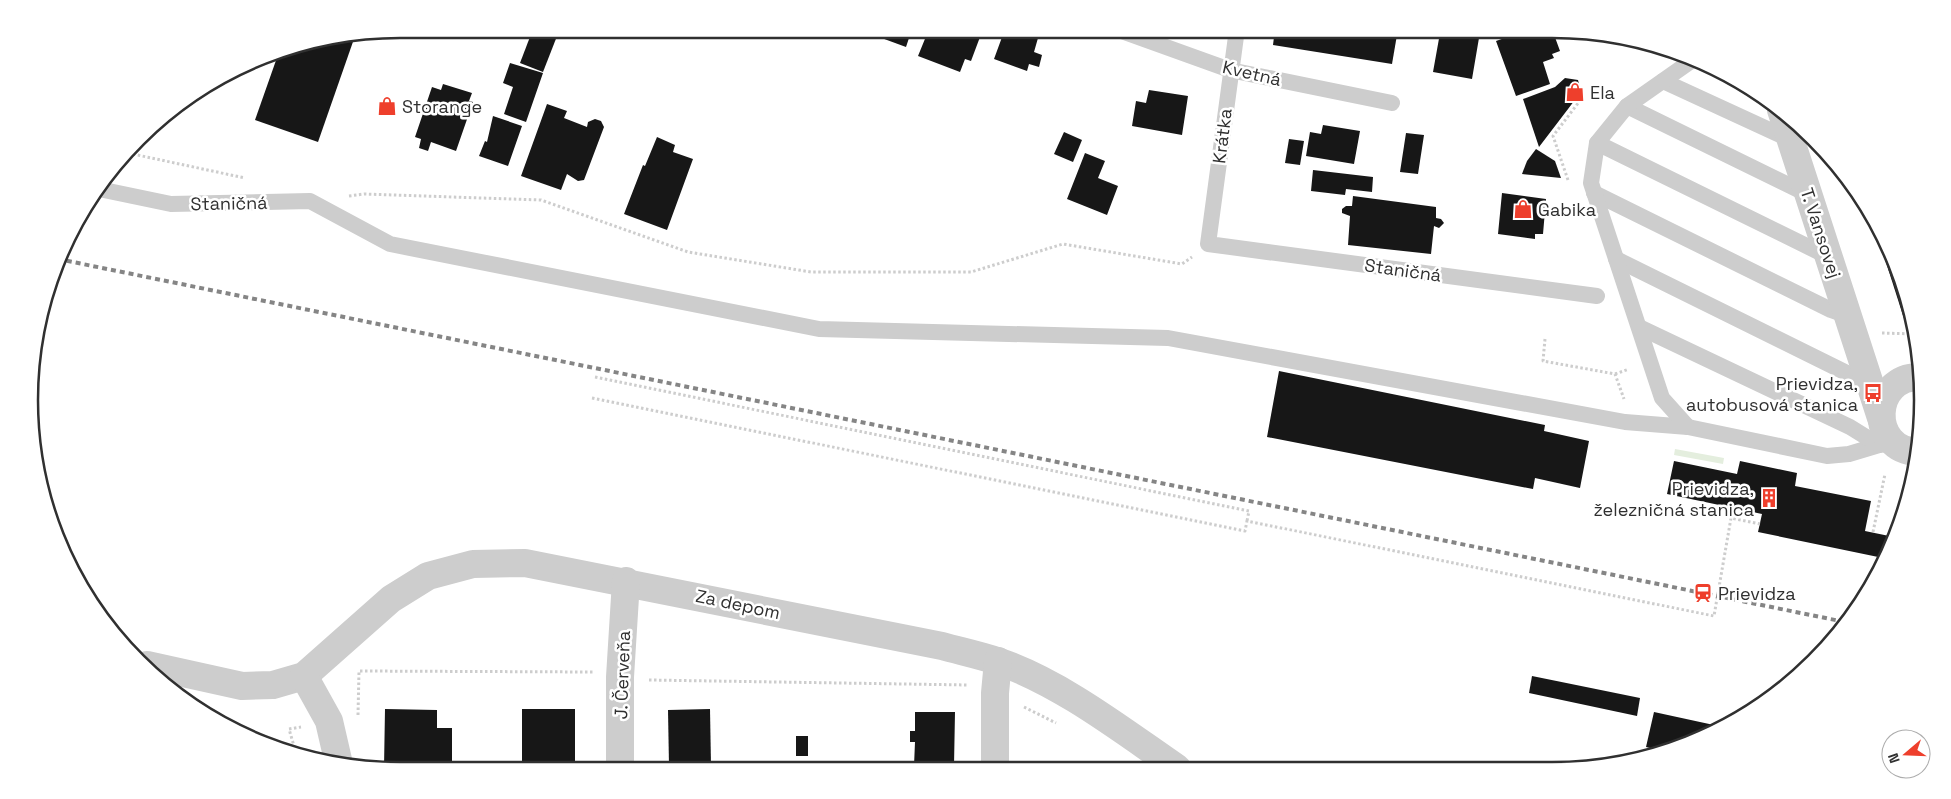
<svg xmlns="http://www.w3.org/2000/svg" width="1951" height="799" font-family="'Space Grotesk',sans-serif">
  <rect width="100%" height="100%" fill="#fff"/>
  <!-- green -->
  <polygon fill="#e4eede" points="1675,449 1724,458 1723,464 1674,455"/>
  <!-- building -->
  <g fill="#171717">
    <polygon points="533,29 552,29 559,31 543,72 520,63"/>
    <polygon points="575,29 597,29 594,36"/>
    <polygon points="857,29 912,29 906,47"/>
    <polygon points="929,29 983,29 971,61 965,59 960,72 918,56"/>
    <polygon points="1005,29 1038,38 1034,52 1042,55 1039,67 1029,64 1027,71 994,59"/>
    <polygon points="1275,29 1398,29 1392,64 1273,45"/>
    <polygon points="1451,29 1480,32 1472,79 1433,72 1440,33 1450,35"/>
    <polygon points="1530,29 1552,29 1560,51 1552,54 1554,58 1543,62 1550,84 1516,96 1496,41"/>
    <polygon points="355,36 318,142 255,120 280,49"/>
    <polygon points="510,63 543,73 526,122 504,114 513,87 503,83"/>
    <polygon points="1565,78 1578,80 1581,92 1539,147 1523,99 1555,87"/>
    <polygon points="443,84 472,93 469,101 473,102 456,151 431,142 428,151 419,148 421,139 415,137 432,87 441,90"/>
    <polygon points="1149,90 1188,96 1182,135 1132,126 1136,101 1146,103"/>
    <polygon points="547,104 567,111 564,118 587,127 588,122 595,119 601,121 604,127 584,180 578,181 567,174 561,190 521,176"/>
    <polygon points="493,116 522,126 508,166 479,156 485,141 487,142"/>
    <polygon points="1323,125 1360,131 1354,164 1306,156 1310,132 1321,134"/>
    <polygon points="1064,132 1082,140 1073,162 1054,154"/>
    <polygon points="1406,133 1424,135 1418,174 1400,172"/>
    <polygon points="657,137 675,145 673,152 693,159 667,230 624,214 643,165 645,166"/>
    <polygon points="1289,139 1304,141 1300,165 1285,163"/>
    <polygon points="1536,149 1555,161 1561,178 1522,174 1527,161"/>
    <polygon points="1085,153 1105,161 1098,178 1118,186 1107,215 1067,199"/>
    <polygon points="1313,170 1373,177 1372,192 1346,189 1345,195 1311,191"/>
    <polygon points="1502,193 1546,199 1543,234 1535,234 1535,239 1498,234"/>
    <polygon points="1353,196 1436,207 1436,218 1441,219 1444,223 1439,228 1434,226 1431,254 1348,245 1350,216 1342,213 1342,209 1346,206 1352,206"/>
    <polygon points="1876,231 1881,231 1884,235 1910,303 1914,329 1907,328"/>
    <polygon points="1279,371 1545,425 1544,431 1589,441 1580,488 1535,478 1533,489 1267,437"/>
    <polygon points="1674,461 1737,474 1740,461 1797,473 1795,486 1871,501 1865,531 1894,537 1883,558 1758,532 1762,514 1667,494"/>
    <polygon points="1532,676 1640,698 1637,716 1529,693"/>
    <polygon points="385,709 437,710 437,728 452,728 452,769 400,770 384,768"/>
    <rect x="522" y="709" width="53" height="61"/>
    <polygon points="710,709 711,765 669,765 668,710"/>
    <polygon points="915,712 955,712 954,766 914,766 915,742 910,742 910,731 915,731"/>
    <polygon points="1654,712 1723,727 1715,732 1658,750 1646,747"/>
    <rect x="796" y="736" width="12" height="20"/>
    <polygon points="1030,766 1073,767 1073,768 1030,769"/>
  </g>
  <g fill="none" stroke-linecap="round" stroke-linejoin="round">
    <!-- path -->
    <g stroke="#cdcdcd" stroke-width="3" stroke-dasharray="2.5 2.5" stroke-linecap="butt">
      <polyline points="128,153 245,178"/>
      <polyline points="1568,180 1553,136 1582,98 1578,95"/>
      <polyline points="349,196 364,194 541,200 688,252 811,272 971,272 1063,244 1182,264 1192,257"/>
      <polyline points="1882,333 1915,334"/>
      <polyline points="1545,339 1543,361 1615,374 1624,399"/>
      <polyline points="1615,374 1629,369"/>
      <polyline points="595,377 1249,511 1247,521"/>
      <polyline points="592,398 1245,531 1247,521 1714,616 1731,518 1760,524"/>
      <polyline points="1873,532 1885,474"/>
      <polyline points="649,680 968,685"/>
      <polyline points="1024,707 1056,723"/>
      <polyline points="358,715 359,671 593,672"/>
      <polyline points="296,753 289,729 301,727"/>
    </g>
    <!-- lane -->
    <g stroke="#cdcdcd" stroke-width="16">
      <polyline points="1116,29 1230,70 1392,103"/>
      <polyline points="1237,29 1208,244 1597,296"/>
      <polyline points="1663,81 1791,140"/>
      <polyline points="1627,106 1809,195"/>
      <polyline points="1597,143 1829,257"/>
      <polyline points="99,189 171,204 310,201 390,244 819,329 1168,338 1625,422 1688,427 1827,456 1849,454 1879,445"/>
      <polyline points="1594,193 1831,310 1848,316"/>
      <polyline points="1616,259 1871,385"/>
      <polyline points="1639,327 1850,427 1879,445 1886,444"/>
      <polyline points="1688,427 1662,398 1591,183 1597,143 1627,106 1694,59"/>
    </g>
    <!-- street -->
    <g stroke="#cdcdcd" stroke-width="28">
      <polyline points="1781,110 1881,418"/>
      <path d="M1918,452C1868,451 1870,375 1921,377"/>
      <path d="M147,665L242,686L273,685L304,676L391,599L428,576L473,564L525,563L942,646C960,651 979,655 997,661C1060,682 1123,731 1177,768"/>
      <polyline points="304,676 329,721 338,760"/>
      <polyline points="995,769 995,693 998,661"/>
      <polyline points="620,770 620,677 626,581"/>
    </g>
    <!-- rail -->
    <polyline stroke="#858585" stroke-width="4" stroke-dasharray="5 4" stroke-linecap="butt" points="58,259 1845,622"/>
  </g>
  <!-- icons -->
  <defs>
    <g id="shop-bare" transform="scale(1.5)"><path d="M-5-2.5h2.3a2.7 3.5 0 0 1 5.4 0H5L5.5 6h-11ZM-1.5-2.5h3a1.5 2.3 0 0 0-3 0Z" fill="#ee3f2c" stroke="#fff" stroke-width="2.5" paint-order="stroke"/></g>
    <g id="bus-bare" transform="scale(1.5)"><path d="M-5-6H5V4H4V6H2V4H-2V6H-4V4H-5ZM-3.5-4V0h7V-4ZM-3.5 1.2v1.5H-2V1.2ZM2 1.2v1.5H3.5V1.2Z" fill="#ee3f2c" stroke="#fff" stroke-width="2.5" paint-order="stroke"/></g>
    <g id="building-bare" transform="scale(1.5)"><path d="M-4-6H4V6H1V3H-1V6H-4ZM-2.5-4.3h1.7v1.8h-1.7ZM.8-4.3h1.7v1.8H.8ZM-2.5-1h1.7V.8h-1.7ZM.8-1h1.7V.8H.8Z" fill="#ee3f2c" stroke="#fff" stroke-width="2.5" paint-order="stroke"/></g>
    <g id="station-bare" transform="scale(1.5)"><path d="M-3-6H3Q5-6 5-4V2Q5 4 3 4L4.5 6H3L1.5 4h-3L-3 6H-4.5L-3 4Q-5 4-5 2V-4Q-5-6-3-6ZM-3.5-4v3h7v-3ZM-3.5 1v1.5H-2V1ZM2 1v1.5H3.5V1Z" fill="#ee3f2c" stroke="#fff" stroke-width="2.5" paint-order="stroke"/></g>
  </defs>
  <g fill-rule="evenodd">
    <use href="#shop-bare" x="1575" y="92"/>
    <use href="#shop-bare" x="387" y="106"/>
    <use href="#shop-bare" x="1523" y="209"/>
    <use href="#bus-bare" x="1873" y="393"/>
    <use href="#building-bare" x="1769" y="498"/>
    <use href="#station-bare" x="1703" y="593"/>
  </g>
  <g text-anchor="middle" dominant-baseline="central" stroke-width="5" stroke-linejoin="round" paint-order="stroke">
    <!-- street labels -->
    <g font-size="18" fill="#303030" stroke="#fff">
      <text transform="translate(1252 73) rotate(13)">Kvetná</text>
      <text transform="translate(1222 136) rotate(-83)">Krátka</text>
      <text transform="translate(229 203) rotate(-1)">Staničná</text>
      <text transform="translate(1821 233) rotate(72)">T. Vansovej</text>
      <text transform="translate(1403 270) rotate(8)">Staničná</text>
      <text transform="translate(738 604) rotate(12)">Za depom</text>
      <text transform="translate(622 675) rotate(-88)">J. Červeňa</text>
    </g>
    <!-- poi labels -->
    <g font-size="18" fill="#303030" stroke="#fff" text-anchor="start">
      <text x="1590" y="92">Ela</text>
      <text x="402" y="106">Storange</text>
      <text x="1538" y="209">Gabika</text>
      <text x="1858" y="383" text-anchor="end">Prievidza,<tspan x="1858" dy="21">autobusová stanica</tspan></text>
      <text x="1754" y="488" text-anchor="end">Prievidza,<tspan x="1754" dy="21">železničná stanica</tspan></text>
      <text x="1718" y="593">Prievidza</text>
    </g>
  </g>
  <!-- crop -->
  <path d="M0 0H1951V799H0ZM400 38H1552A362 362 0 0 1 1914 400V400A362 362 0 0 1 1552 762H400A362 362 0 0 1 38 400V400A362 362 0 0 1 400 38Z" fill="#fff" fill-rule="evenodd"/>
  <path fill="none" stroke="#303030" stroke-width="2.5" d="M400 38H1552A362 362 0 0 1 1914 400V400A362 362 0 0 1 1552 762H400A362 362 0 0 1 38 400V400A362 362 0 0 1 400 38Z"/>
  <!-- north arrow -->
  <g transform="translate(1906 754) rotate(251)"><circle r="24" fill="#ffffff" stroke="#acacac"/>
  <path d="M0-4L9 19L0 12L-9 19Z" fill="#ee3f2c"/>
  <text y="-8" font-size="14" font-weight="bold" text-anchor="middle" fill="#303030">N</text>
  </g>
</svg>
